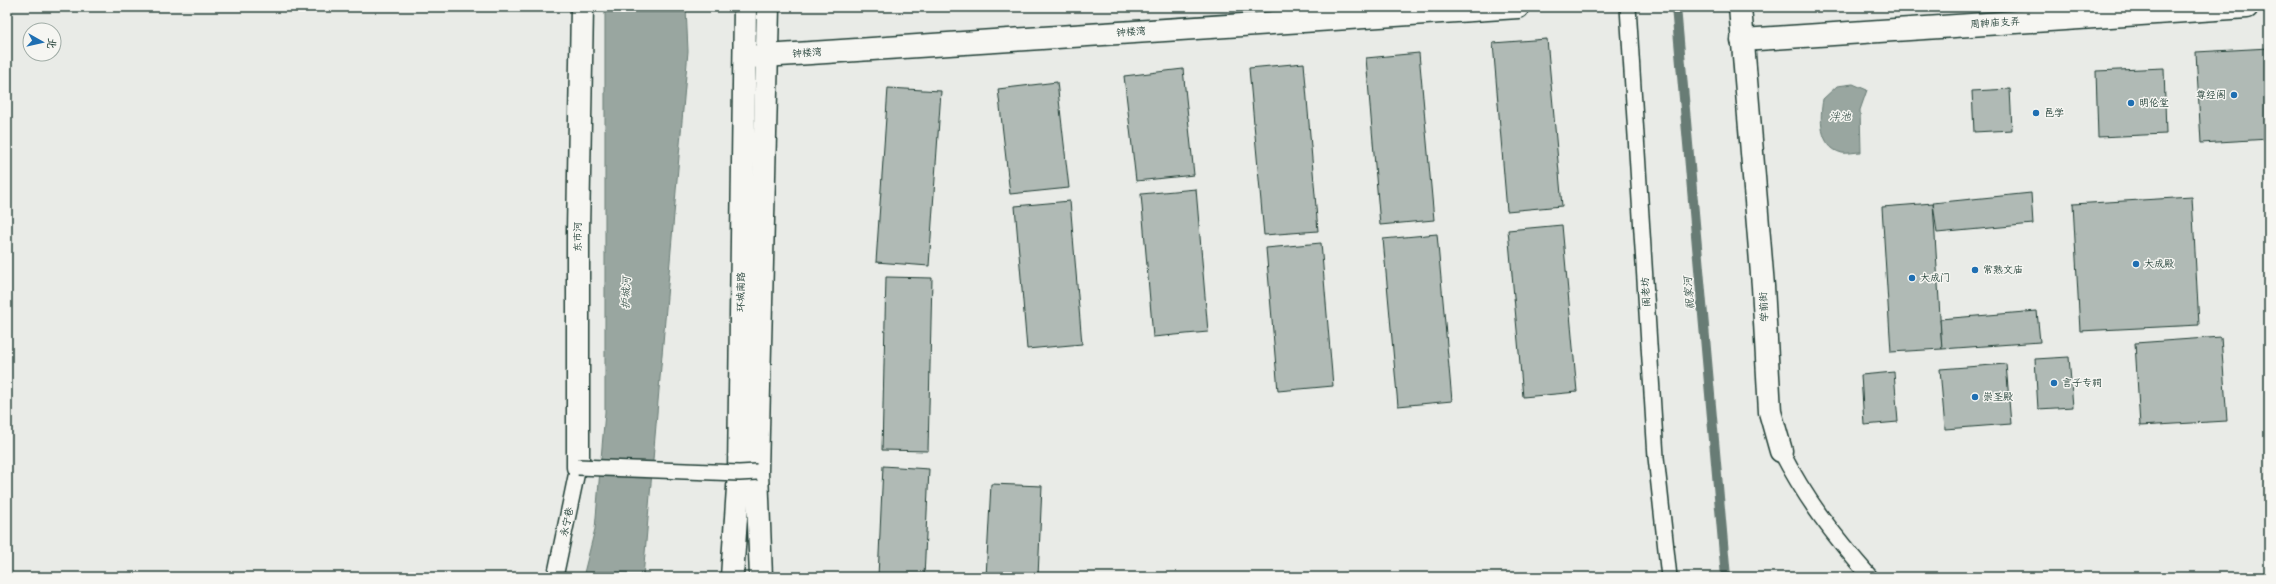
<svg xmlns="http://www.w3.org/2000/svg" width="2276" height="584" font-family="Pangolin,'LXGW WenKai TC',sans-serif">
  <rect width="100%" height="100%" fill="#e9ebe7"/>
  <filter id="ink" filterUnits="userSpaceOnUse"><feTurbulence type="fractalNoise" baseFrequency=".025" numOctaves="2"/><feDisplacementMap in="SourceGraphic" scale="8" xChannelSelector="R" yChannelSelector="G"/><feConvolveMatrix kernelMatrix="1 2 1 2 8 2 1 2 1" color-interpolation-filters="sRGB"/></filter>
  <g filter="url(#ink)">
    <!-- water -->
    <g fill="#99a6a0" stroke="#687c75">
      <polygon points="605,7 686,7 688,51 643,577 583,577 595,529 605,412"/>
      <path d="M1853,84L1867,90L1860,110L1861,152C1855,152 1847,154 1842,153C1818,147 1820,117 1823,99L1837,86Z"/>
    </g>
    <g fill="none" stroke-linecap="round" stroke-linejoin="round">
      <!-- stream -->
      <polyline stroke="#687c75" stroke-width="10" points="1676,7 1726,577"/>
    </g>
    <!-- building -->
    <g fill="#b0bab5" stroke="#1f3d34">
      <polygon points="1547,39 1562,206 1507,211 1493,43"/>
      <polygon points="2269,48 2269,139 2201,143 2196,52"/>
      <polygon points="1419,53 1434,220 1380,225 1366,58"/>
      <polygon points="1304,63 1318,231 1264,235 1249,68"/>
      <polygon points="2164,68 2166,134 2098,137 2096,71"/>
      <polygon points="1183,69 1194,175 1136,181 1124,76"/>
      <polygon points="1057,82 1069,188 1010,194 998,89"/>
      <polygon points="888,88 941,91 929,266 876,262"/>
      <polygon points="2010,89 2012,130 1974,132 1972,91"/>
      <polygon points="1196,189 1208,332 1153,337 1141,194"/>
      <polygon points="2031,193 2033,224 1937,233 1933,203"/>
      <polygon points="2192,197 2199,325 2080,331 2073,204"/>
      <polygon points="1070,201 1082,344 1027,349 1015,206"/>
      <polygon points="1933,203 1942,349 1891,352 1882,207"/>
      <polygon points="1562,225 1577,392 1523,397 1508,230"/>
      <polygon points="1437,234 1452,401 1398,406 1383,239"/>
      <polygon points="1321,243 1333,386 1278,391 1266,248"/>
      <polygon points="886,277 932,278 928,451 882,450"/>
      <polygon points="2037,311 2040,342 1942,349 1940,319"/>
      <polygon points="2221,337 2227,421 2140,426 2135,343"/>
      <polygon points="2069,357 2073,407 2038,409 2035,359"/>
      <polygon points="2006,364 2011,424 1945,429 1940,369"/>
      <polygon points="1894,372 1898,422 1864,425 1861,375"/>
      <polygon points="883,466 929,469 924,577 878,577"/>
      <polygon points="991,484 1042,486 1038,577 986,577"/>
    </g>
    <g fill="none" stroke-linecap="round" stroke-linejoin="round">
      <!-- lane casing -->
      <g stroke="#1f3d34" stroke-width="18">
        <g id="lane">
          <polyline points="1628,7 1656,457 1669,577"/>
          <path d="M1781,451C1806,500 1834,536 1870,577"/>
          <polyline points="555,577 578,467"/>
        </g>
      </g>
      <!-- street casing -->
      <g stroke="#1f3d34" stroke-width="25">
        <g id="street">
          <polyline points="1740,7 1763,286 1770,412 1781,451"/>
          <polyline points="1742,40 2247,7"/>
          <polyline points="748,57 1518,7"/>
          <polyline points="578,467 578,231 582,7"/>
        </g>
      </g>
      <!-- secondary casing -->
      <g stroke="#1f3d34" stroke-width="25">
        <g id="secondary">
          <polyline points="732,577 739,473 745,7"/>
          <polyline points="761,577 757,472 768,7"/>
        </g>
      </g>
      <!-- lane -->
      <use href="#lane" stroke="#f6f6f2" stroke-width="15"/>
      <!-- street -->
      <use href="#street" stroke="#f6f6f2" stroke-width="22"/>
      <!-- secondary -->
      <use href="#secondary" stroke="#f6f6f2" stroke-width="22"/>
      <!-- lane-bridge casing -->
      <g stroke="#1f3d34" stroke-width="18" stroke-linecap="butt">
        <polyline id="lane-bridge" points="578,467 739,473 757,472"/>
      </g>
      <!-- lane-bridge -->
      <use href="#lane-bridge" stroke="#f6f6f2" stroke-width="15"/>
    </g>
  </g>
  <!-- markers -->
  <g fill="#1f6fb2" stroke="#f6f6f2" stroke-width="1.5">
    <circle cx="2234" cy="95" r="4"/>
    <circle cx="2131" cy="103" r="4"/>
    <circle cx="2036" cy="113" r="4"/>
    <circle cx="2136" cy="264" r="4"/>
    <circle cx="1975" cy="270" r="4"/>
    <circle cx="1912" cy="278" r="4"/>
    <circle cx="2054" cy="383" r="4"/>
    <circle cx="1975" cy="397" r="4"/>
  </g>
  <g text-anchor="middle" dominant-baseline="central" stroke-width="3" stroke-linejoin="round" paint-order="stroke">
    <!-- street labels -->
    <g font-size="10" fill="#1f3d34" stroke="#f6f6f2">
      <text transform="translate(1995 23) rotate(-4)">周神庙支弄</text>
      <text transform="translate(1131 32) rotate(-4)">钟楼湾</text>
      <text transform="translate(807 53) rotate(-4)">钟楼湾</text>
      <text transform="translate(578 237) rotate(-90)">东市河</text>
      <text transform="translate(741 292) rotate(-89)">环城南路</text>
      <text transform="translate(1646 292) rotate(-94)">阁老坊</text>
      <text transform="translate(1764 307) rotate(-93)">学前街</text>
      <text transform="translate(567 522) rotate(-78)">永宁巷</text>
    </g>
    <!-- poi labels -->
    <g font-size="10" fill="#1f3d34" stroke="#f6f6f2" text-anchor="start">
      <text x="2226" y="95" text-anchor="end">尊经阁</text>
      <text x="2139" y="103">明伦堂</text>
      <text x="2044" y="113">邑学</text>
      <text x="2144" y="264">大成殿</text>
      <text x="1983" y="270">常熟文庙</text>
      <text x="1920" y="278">大成门</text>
      <text x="2062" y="383">言子专祠</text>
      <text x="1983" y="397">崇圣殿</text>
    </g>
    <!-- water labels -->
    <g font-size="11" font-style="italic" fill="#445c54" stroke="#f6f6f2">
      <text x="1840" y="116">泮池</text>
      <text transform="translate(626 293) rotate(-88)">护城河</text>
      <text transform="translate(1689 293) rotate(-95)">祝家河</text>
    </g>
  </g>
  <!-- margin -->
  <rect width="2276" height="584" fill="none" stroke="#f6f6f2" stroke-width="24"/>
  <rect x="12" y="12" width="2252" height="560" fill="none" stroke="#1f3d34" stroke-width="1.5" filter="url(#ink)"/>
  <!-- north arrow -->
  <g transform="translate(42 42) rotate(98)"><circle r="19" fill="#f6f6f2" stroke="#a0aca6"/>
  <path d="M0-3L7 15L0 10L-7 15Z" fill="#1f6fb2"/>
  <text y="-6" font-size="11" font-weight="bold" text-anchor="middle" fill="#1f3d34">北</text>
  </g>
</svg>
